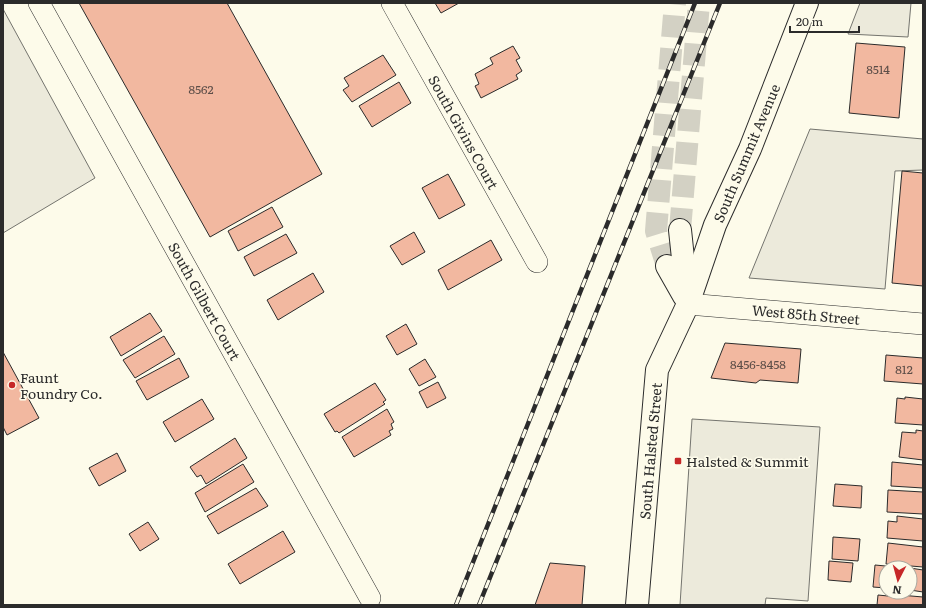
<svg xmlns="http://www.w3.org/2000/svg" width="926" height="608" font-family="Literata,serif">
  <rect width="100%" height="100%" fill="#fdfbea"/>
  <!-- parking -->
  <g fill="#eceadb" stroke="#74746e">
    <polygon points="860,3 911,3 908,37 848,34"/>
    <polygon points="3,9 95,178 3,233"/>
    <polygon points="810,129 923,139 923,170 895,171 885,289 749,278"/>
    <polygon points="692,419 820,427 808,601 766,598 765,605 680,605"/>
  </g>
  <!-- building -->
  <g fill="#f2b8a0" stroke="#2b2b2b">
    <polygon points="79,3 227,3 322,174 210,237"/>
    <polygon points="435,3 459,3 441,13"/>
    <polygon points="856,43 905,47 899,118 849,113"/>
    <polygon points="513,46 520,58 516,60 522,71 516,75 518,79 481,98 475,86 479,84 475,74 493,64 490,58"/>
    <polygon points="383,55 396,75 352,102 343,90 349,86 344,78"/>
    <polygon points="399,82 411,103 372,127 359,106"/>
    <polygon points="902,171 923,173 923,286 892,283"/>
    <polygon points="448,174 465,205 439,219 422,188"/>
    <polygon points="272,207 283,227 238,251 228,231"/>
    <polygon points="414,232 425,252 402,265 390,246"/>
    <polygon points="286,234 297,253 254,276 244,257"/>
    <polygon points="491,240 502,260 448,290 438,270"/>
    <polygon points="313,273 324,292 278,320 267,300"/>
    <polygon points="150,313 162,331 121,356 110,337"/>
    <polygon points="406,324 417,344 397,355 386,336"/>
    <polygon points="164,336 175,354 135,378 123,360"/>
    <polygon points="725,343 801,349 798,383 760,380 756,383 711,378"/>
    <polygon points="3,352 39,418 7,435 3,427"/>
    <polygon points="886,355 923,358 923,384 884,381"/>
    <polygon points="179,358 189,377 147,400 136,381"/>
    <polygon points="425,359 436,377 419,386 409,369"/>
    <polygon points="438,382 446,398 427,408 419,392"/>
    <polygon points="375,383 386,400 383,402 385,404 339,433 337,431 335,432 324,414"/>
    <polygon points="905,397 923,399 923,425 895,423 897,398 905,399"/>
    <polygon points="202,399 214,419 175,442 163,422"/>
    <polygon points="387,409 394,422 391,424 393,429 389,431 391,435 354,457 342,437"/>
    <polygon points="916,430 923,431 923,460 899,457 902,432 916,433"/>
    <polygon points="235,438 247,458 206,484 201,475 197,477 190,467"/>
    <polygon points="117,453 126,471 99,486 89,468"/>
    <polygon points="892,462 923,465 923,488 891,486"/>
    <polygon points="243,464 254,482 205,512 195,493"/>
    <polygon points="835,484 862,486 861,508 833,506"/>
    <polygon points="256,488 268,506 218,534 207,516"/>
    <polygon points="888,490 923,492 923,514 887,512"/>
    <polygon points="897,516 923,519 923,541 887,538 888,521 897,522"/>
    <polygon points="148,522 159,539 140,551 129,534"/>
    <polygon points="283,531 295,552 240,584 228,564"/>
    <polygon points="833,537 860,539 858,561 832,559"/>
    <polygon points="888,543 923,547 923,567 886,564"/>
    <polygon points="829,561 853,563 851,582 828,580"/>
    <polygon points="550,563 585,566 582,605 535,605"/>
    <polygon points="875,565 907,568 886,568 886,588 873,587"/>
    <polygon points="910,568 923,570 923,592 910,590"/>
    <polygon points="888,594 923,597 923,605 877,605 878,595 888,596"/>
  </g>
  <g fill="none" stroke-linecap="round" stroke-linejoin="round">
    <!-- secondary-tunnel -->
    <g stroke="#d3d1c4" stroke-width="22" stroke-dasharray="22 11" stroke-linecap="butt">
      <polyline points="680,230 699,3"/>
      <polyline points="667,266 656,231 675,3"/>
    </g>
    <!-- minor casing -->
    <g stroke="#2b2b2b" stroke-width="22">
      <g id="minor">
        <polyline points="39,3 370,598"/>
        <polyline points="392,3 537,262"/>
        <polyline points="688,304 923,324"/>
      </g>
    </g>
    <!-- secondary casing -->
    <g stroke="#2b2b2b" stroke-width="24">
      <g id="secondary">
        <polyline points="680,230 687,296"/>
        <polyline points="667,266 684,296"/>
        <polyline points="637,605 657,370 688,304 715,225 750,149 807,3"/>
      </g>
    </g>
    <!-- minor -->
    <use href="#minor" stroke="#fdfbea" stroke-width="21"/>
    <!-- secondary -->
    <use href="#secondary" stroke="#fdfbea" stroke-width="22"/>
    <!-- rail casing -->
    <g stroke="#2b2b2b" stroke-width="4.5">
      <g id="rail">
        <polyline points="456,605 695,3"/>
        <polyline points="479,605 720,3"/>
      </g>
    </g>
    <!-- rail -->
    <use href="#rail" stroke="#fdfbea" stroke-width="3" stroke-dasharray="9" stroke-linecap="butt"/>
  </g>
  <!-- markers -->
  <g fill="#c62828" stroke="#fdfbea" stroke-width="1.5">
    <circle cx="12" cy="385" r="4"/>
    <rect x="674" y="457" width="8" height="8" rx="2"/>
  </g>
  <g text-anchor="middle" dominant-baseline="central" stroke-width="3" stroke-linejoin="round" paint-order="stroke">
    <!-- number labels -->
    <g font-size="12" fill="#5d4e48">
      <text x="878" y="69">8514</text>
      <text x="201" y="89">8562</text>
      <text x="758" y="364">8456-8458</text>
      <text x="904" y="369">812</text>
    </g>
    <!-- street labels -->
    <g font-size="14" fill="#2b2b2b" stroke="#fdfbea">
      <text transform="translate(464 132) rotate(61)">South Givins Court</text>
      <text transform="translate(746 153) rotate(-67)">South Summit Avenue</text>
      <text transform="translate(205 301) rotate(61)">South Gilbert Court</text>
      <text transform="translate(806 314) rotate(5)">West 85th Street</text>
      <text transform="translate(650 451) rotate(-85)">South Halsted Street</text>
    </g>
    <!-- poi labels -->
    <g font-size="14" fill="#2b2b2b" stroke="#fdfbea" text-anchor="start">
      <text x="20" y="377">Faunt<tspan x="20" dy="16">Foundry Co.</tspan></text>
      <text x="686" y="461">Halsted &amp; Summit</text>
    </g>
  </g>
  <!-- border -->
  <rect width="926" height="608" fill="none" stroke="#2b2b2b" stroke-width="8"/>
  <!-- north arrow -->
  <g transform="translate(898 580) rotate(186)"><circle r="19" fill="#fdfbea" stroke="#a9a89e"/>
  <path d="M0-3L7 15L0 10L-7 15Z" fill="#c62828"/>
  <text y="-6" font-size="11" font-weight="bold" text-anchor="middle" fill="#2b2b2b">N</text>
  </g>
  <!-- scale -->
  <path d="M790 26v6h69v-6" fill="none" stroke="#2b2b2b" stroke-width="2"/>
  <text x="796" y="26" font-size="12" fill="#2b2b2b" stroke="#fdfbea" stroke-width="3" paint-order="stroke">20 m</text>
</svg>
